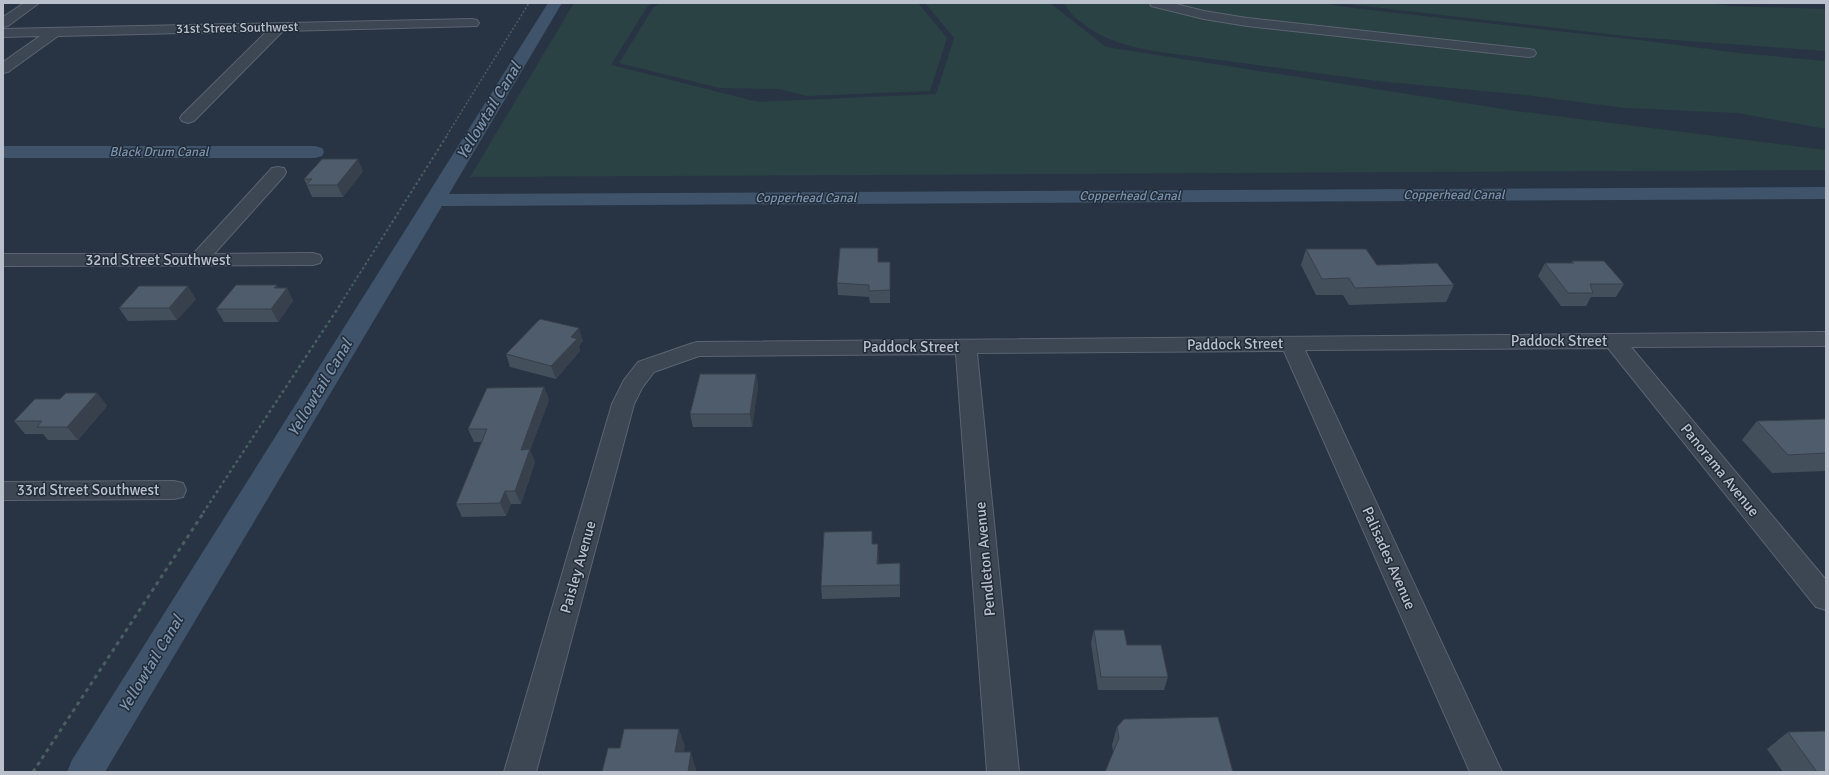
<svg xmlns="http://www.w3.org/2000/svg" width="1829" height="775" font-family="Signika,sans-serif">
  <rect width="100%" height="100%" fill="#283443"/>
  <!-- green -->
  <g fill="#2a4244">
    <polygon points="574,3 653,3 647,7 611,65 758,102 936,94 954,38 925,3 1050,3 1106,47 1516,111 1826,150 1826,170 470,177"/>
    <polygon points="660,3 918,3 947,38 930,91 807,96 778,89 720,88 619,63 653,8"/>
    <path d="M1063,3H1322L1353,8L1647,41L1738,53L1826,61V129L1738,113L1625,108L1526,95L1377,81L1160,52C1126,46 1102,41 1075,17C1070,14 1068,7 1063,3Z"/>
    <polygon points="1338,3 1707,3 1730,6 1826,9 1826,51 1634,37"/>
  </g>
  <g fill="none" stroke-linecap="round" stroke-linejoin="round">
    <!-- canal -->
    <g fill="#3f536b" fill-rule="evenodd">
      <polygon points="548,3 562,3 449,194 1826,187 1826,199 442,206 105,772 67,772 72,760"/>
      <polygon points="3,146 315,146 322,148 324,152 322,156 315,158 3,158"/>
    </g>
    <!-- minor casing -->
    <g stroke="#5b6470" stroke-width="2">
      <g id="minor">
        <polygon points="24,3 39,3 8,26 3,27 3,17"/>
        <polygon points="1150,3 1172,3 1204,11 1247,18 1529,49 1534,50 1536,53 1534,56 1529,57 1247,26 1204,19 1151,6"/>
        <polygon points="472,19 477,20 479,23 477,26 283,31 194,121 188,123 182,121 180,118 182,115 267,31 58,36 8,72 3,73 3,62 40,36 3,37 3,29"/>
        <polygon points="278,167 284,168 286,172 284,176 214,254 313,253 320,255 322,259 320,263 313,265 3,266 3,254 193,254 272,168"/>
        <polygon points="1826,332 1826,346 1631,347 1826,580 1826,610 1816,607 1608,348 1305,350 1502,772 1470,772 1284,351 977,353 1019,772 987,772 956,354 699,356 654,372 642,388 634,404 536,772 504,772 612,404 624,380 638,362 690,344 697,342"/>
        <polygon points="174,481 183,483 186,490 183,497 174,499 3,500 3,482"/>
      </g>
    </g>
    <!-- path-far3 -->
    <polyline stroke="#495e60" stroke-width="1.5" stroke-dasharray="2 2" stroke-linecap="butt" points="447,135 529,3"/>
    <!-- path-far2 -->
    <polyline stroke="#495e60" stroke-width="2" stroke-dasharray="2.5 2.5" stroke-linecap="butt" points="341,303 448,134"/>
    <!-- path-far1 -->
    <polyline stroke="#495e60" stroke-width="2.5" stroke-dasharray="3 3" stroke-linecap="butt" points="203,513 342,302"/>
    <!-- path -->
    <polyline stroke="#495e60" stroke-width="3" stroke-dasharray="4 4" stroke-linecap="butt" points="33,772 204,512"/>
    <!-- minor -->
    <use href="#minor" fill="#3d4653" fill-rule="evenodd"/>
  </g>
  <!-- wall -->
  <g fill="#444f5c">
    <polygon points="363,171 343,197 312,197 304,179"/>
    <polygon points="1306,249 1377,265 1454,285 1446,302 1349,305 1343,295 1316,295 1301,265"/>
    <polygon points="1572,261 1624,284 1616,297 1591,297 1586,306 1561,306 1538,276 1545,263 1571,263"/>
    <polygon points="878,262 890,262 890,303 870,303 869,297 838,295 837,283"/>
    <polygon points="279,288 287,288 293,301 278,322 224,322 216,309"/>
    <polygon points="196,299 177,320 128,321 119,308"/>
    <polygon points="583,341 579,346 580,351 556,379 510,367 506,354"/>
    <polygon points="756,374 758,387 752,427 693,427 690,414"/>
    <polygon points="544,387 549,400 530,450 535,462 521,504 511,504 506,516 462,517 456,504 482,442 474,442 468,429"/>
    <polygon points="97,393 107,406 78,440 48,440 43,434 25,434 14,421"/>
    <polygon points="1826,419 1826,471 1772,473 1742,440 1757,421"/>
    <polygon points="873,544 878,544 878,564 900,563 900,597 822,599 821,586"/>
    <polygon points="1094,630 1127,645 1168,677 1164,690 1098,690 1091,643"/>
    <polygon points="1117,727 1233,772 1113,751 1112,745"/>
    <polygon points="1788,732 1826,772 1783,772 1767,749"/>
  </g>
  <!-- shaded-wall -->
  <g fill="#37404b">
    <polygon points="358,159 363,171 343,197 337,185"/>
    <polygon points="277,285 282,295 287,288 293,301 278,322 271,309 274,288"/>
    <polygon points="188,286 196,299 177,320 169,308"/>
    <polygon points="579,328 583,341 579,346 580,351 556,379 551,366 571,337"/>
    <polygon points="756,374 758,387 752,427 750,414"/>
    <polygon points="544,387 549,400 530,450 535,462 521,504 515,491 521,450"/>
    <polygon points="97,393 107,406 78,440 67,427"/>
    <polygon points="505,491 511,504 506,516 500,503"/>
    <polygon points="878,544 879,557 878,576 877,564"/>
    <polygon points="679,729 685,746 681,769 675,752"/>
    <polygon points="691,752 696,769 696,772 688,772"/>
  </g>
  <!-- building -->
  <g fill="#4f5c6b" stroke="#37404b">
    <polygon points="322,159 358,159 337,185 306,185 312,179 304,179"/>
    <polygon points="840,248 878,248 878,262 890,262 890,290 869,291 869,285 837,283"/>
    <polygon points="1306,249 1366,249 1377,265 1437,263 1454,285 1355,288 1349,278 1322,279"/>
    <polygon points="1572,261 1604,261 1624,284 1590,284 1593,293 1568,293 1545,263 1574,263"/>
    <polygon points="236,285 277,285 274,288 287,288 271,309 216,309"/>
    <polygon points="139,286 188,286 169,308 119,308"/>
    <polygon points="540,319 579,328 571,337 577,339 551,366 506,354"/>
    <polygon points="700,374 756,374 750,414 690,414"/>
    <polygon points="544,387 521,450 530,449 515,491 505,491 500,503 456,504 487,429 468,429 487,388"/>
    <polygon points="66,393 97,393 67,427 37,427 42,421 14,421 35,399 60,399"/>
    <polygon points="1826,419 1826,453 1788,455 1757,421"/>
    <polygon points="872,531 872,544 878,544 877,564 900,563 900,585 821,586 824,532"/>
    <polygon points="1094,630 1124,630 1127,645 1161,645 1168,677 1101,677"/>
    <polygon points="1218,717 1233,772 1105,772 1119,738 1117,727 1124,719"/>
    <polygon points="624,729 679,729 675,752 691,752 688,772 602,772 608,748 620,748"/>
    <polygon points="1826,731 1826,772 1817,772 1788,732"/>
  </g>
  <g text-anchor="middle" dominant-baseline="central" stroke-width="3" stroke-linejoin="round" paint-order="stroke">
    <!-- far-street labels -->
    <g font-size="13" fill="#bac1cc" stroke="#212b38">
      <text transform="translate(237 28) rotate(-1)">31st Street Southwest</text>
    </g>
    <!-- far-water labels -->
    <g font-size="13" font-style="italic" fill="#7c93ae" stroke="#212b38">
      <text x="159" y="152">Black Drum Canal</text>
      <text x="1454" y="195">Copperhead Canal</text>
      <text x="1130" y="196">Copperhead Canal</text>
      <text x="806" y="198">Copperhead Canal</text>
    </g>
    <!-- street labels -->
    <g font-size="15" fill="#bac1cc" stroke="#212b38">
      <text x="158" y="260">32nd Street Southwest</text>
      <text x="1559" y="341">Paddock Street</text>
      <text transform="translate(1235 344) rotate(-1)">Paddock Street</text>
      <text x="911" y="347">Paddock Street</text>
      <text transform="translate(1720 470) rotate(51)">Panorama Avenue</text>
      <text x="88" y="490">33rd Street Southwest</text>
      <text transform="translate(1389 558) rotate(66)">Palisades Avenue</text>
      <text transform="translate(985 559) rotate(-95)">Pendleton Avenue</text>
      <text transform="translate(578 567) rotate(-74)">Paisley Avenue</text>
    </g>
    <!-- water labels -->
    <g font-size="16" font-style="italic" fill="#7c93ae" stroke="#212b38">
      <text transform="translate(489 111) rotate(-59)">Yellowtail Canal</text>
      <text transform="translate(320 388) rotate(-59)">Yellowtail Canal</text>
      <text transform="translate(151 664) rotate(-59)">Yellowtail Canal</text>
    </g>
  </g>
  <!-- border -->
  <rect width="1829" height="775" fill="none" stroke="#bac1cc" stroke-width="8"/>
</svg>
